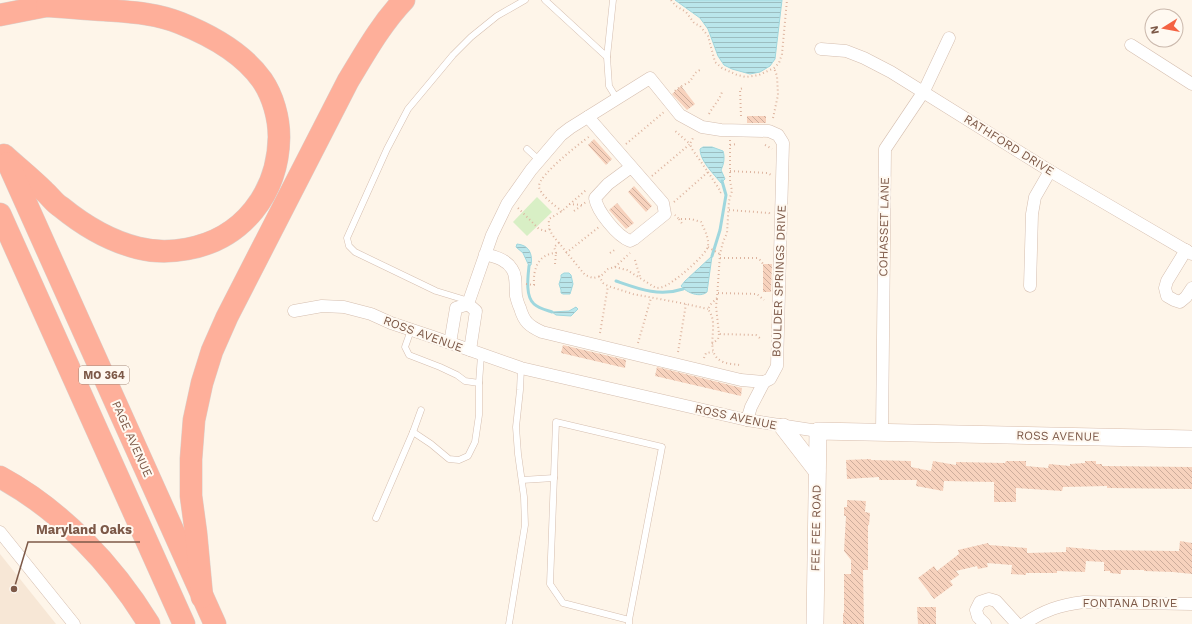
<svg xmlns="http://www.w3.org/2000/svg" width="1192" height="624" font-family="'Work Sans',sans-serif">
  <defs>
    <pattern id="water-rules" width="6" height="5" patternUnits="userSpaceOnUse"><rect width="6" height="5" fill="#bae6eb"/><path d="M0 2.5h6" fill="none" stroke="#9cbdc0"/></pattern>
    <pattern id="building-back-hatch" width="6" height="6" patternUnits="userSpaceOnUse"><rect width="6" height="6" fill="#f7d2bd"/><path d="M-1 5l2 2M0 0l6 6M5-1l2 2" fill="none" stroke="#cdad9c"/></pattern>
  </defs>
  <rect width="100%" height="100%" fill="#fef5e9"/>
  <!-- residential -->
  <polygon fill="#f7e7d6" points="0,554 56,624 0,624"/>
  <!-- grass -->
  <polygon fill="#d8efc5" points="537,197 552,212 527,236 513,222"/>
  <!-- water -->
  <g fill="url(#water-rules)" stroke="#9fd7de">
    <polygon points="675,0 782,0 775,59 770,66 760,72 750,74 732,69 724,65 718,56 708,29 700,18"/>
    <path d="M703,147H712L723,151C725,157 724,164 721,170L725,179L721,183C713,173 700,161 700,149Z"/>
    <path d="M517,244C529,245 533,254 531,265L529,266L523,253L516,247Z"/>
    <path d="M712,256L707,292C700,298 687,293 681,286L685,281Z"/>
    <polygon points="564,273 569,273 571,275 573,284 570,294 563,294 561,293 561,290 559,284 561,278 561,275"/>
    <polygon points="576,307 578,309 571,316 556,315 552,312 569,311"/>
  </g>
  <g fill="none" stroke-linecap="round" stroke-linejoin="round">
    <!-- stream -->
    <g stroke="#9fd7de" stroke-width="3">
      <polyline points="712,256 720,230 726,195 722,181"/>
      <path d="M529,266C528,276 525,296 534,304C538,308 546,310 552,312"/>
      <path d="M616,281C639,289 659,297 683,289"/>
    </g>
  </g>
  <!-- building -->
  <g fill="url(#building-back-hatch)">
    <polygon points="681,86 695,104 687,110 672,94"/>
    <rect x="747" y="116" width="19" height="7"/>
    <polygon points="594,139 612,159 606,165 588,145"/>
    <polygon points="634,186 652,206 646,212 628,192"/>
    <polygon points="617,203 634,223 626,229 609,210"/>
    <polygon points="763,264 772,264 771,292 763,292"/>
    <polygon points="563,345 626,360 625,368 561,353"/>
    <polygon points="657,367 742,388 741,396 655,376"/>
    <polygon points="871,459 871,460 911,461 911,467 931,471 933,461 956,465 956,462 1005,463 1006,461 1026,461 1026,466 1048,468 1049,464 1070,466 1070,464 1085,463 1085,461 1096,461 1096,464 1102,464 1102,466 1192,467 1192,489 1107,488 1107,486 1063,487 1062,491 1016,488 1016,502 994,502 994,482 944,481 943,491 916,486 917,480 879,480 879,477 847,479 846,460"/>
    <polygon points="847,500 866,501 865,512 870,513 869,525 868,525 868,570 863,570 864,624 843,624 843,613 844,613 844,574 851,574 851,560 844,551 846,516 844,516 844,507 847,507"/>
    <polygon points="1180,541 1192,543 1192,574 1173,572 1144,571 1144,570 1121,570 1121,574 1110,573 1110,571 1104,571 1104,562 1086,561 1085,572 1057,571 1057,573 1026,573 1026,575 1011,574 1012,565 987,563 988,567 978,569 977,566 956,571 959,575 950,581 953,585 934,599 918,578 934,566 937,571 959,554 958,550 988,543 989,545 1027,548 1027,553 1066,552 1066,547 1099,550 1179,551"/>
    <polygon points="917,607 936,607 936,624 918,624"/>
  </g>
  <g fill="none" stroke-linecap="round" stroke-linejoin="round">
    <!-- lane casing -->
    <g stroke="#d5beaf" stroke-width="7">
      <g id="lane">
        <polyline points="545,0 607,57 613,0"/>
        <polyline points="607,57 609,86 617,99"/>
        <polyline points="527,149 539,160"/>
        <polyline points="469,301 436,291 355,252 349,246 347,238 387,149 408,109 453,55 471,37 497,16 525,0"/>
        <polyline points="411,330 405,347 409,355 440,367 457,375 465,381 479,383"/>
        <polyline points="413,432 431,444 449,459 459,460 468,456 475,442 479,415 479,383 481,355"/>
        <polyline points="522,480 554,478"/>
        <polyline points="376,518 413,432 421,410"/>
        <polyline points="629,620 563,603 550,584 556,422 662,447 629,620 629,624"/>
        <polyline points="509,624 525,525 524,497 518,454 516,427 520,390 521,368"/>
      </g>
    </g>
    <!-- street casing -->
    <g stroke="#d5beaf" stroke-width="13">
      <g id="street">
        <polyline points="1131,45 1192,84"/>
        <polyline points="821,49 846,51 864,58 891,72 1050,171 1192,254"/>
        <path d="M588,117L663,203L665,214L634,239L630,241C617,236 597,211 595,198L608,184L631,167"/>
        <polyline points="1186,250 1167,281 1165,288 1167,296 1174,300 1180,302 1186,297 1192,288"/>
        <polyline points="1030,286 1032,214 1035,197 1050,171"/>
        <path d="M468,304L469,301L492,235L507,204L531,170L561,135L570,128L650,78L680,115L702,127L721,130L769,131L778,135L783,143L777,366L770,379L764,382L741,380L542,332C529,326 524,322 520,308C518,304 517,300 516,296C515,287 517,276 512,269C506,259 495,257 485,254"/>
        <polyline points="468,304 476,311 470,350"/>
        <polyline points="294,311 322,306 344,307 371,314 391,323 433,337 521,368 747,420 818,431"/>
        <polyline points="450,343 456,308 468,304"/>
        <polyline points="747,420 751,407 764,382"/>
        <polyline points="882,433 885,149 924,91 949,38"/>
        <polyline points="0,532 74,624"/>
        <polyline points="985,624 978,617 976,610 980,602 989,599 996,601 1017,624"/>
        <path d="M1024,624C1044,610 1060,605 1084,602L1192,604"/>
      </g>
    </g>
    <!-- secondary casing -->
    <g stroke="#d9beac" stroke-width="18">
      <g id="secondary">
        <polyline points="783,427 817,471"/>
        <polyline points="815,624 818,431 1192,439"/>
      </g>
    </g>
    <!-- highway casing -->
    <g stroke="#dbd1cc" stroke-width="23">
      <g id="highway">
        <polyline points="0,15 61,3"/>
        <path d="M4,155C17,167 31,178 44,191C50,196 54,203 61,207C83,225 110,241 138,248C154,252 171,252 187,249C243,239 278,193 279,137C279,118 273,96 262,80C243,53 210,35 180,23C156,13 130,12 104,10C85,9 66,7 47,6"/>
        <polyline points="8,163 215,624"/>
        <polyline points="0,214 184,624"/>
        <path d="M0,477C61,510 113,565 149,624"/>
        <path d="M202,597L196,533L191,496V459L194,420L202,383L212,351L227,317L348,81C365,53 381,24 404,0"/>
      </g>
    </g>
    <!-- path -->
    <g stroke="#ddb49f" stroke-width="2" stroke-dasharray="1 3" stroke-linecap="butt">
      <polyline points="671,0 676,6 686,12 694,23 700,26 708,36 715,62 722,68 737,75 746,77 759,75 774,68 779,63 782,54 787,0"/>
      <path d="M675,91C679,87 684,85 689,82C694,77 693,73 700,70"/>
      <path d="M709,114C713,106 719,101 722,92"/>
      <polyline points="741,116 740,89 743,88"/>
      <polyline points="773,118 778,95 777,76 774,68"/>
      <path d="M730,140V181L732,191L729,201L727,233L723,242L720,254L717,298L710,305L708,309C711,314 713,318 713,324C714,337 707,355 723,362C727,364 734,364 739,365"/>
      <polyline points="626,144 664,112"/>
      <polyline points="730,145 737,144"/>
      <polyline points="765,145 767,146 772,149"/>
      <polyline points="730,171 768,173 771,175"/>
      <polyline points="708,172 721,192 719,194"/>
      <polyline points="652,176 690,144 674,130"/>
      <polyline points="674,202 708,172 692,149 690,144 693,138"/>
      <polyline points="569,204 582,205 586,202"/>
      <polyline points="518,208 539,229 545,231 550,229"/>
      <polyline points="729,210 769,213 770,214"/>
      <path d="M562,211C555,206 539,194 539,186C539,175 580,143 590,136"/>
      <polyline points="574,211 581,206"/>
      <polyline points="679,219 683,225"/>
      <path d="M559,243C552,235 548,230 549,219L562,211L586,190"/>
      <polyline points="708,247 720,254"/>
      <polyline points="566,253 599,227"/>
      <polyline points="610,253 616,249"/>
      <polyline points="720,258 757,258 760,260 763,264"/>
      <polyline points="635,260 640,277"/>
      <polyline points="555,264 556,253"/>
      <polyline points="615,267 630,253"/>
      <polyline points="599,276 603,283 608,286 633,294 686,304 708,309"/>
      <path d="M526,284L534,285C533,269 538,254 556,253L554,247L559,243L585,275L593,278L601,276L608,269L615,267L627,270L656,288C662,288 668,285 673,281C681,276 707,254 708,246C709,237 704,229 701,222L691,219H679L675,215"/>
      <polyline points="718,293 757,294 764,300"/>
      <polyline points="717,299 716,306 719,334 756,335 761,339"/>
      <polyline points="600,333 608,286"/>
      <polyline points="638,343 651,298"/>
      <polyline points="712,344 718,339 719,334"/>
      <polyline points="678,352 686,304"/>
      <polyline points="704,358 706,353 713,352"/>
    </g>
    <!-- lane -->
    <use href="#lane" stroke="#fff" stroke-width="6"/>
    <!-- street -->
    <use href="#street" stroke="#fff" stroke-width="12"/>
    <!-- secondary -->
    <use href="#secondary" stroke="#fff" stroke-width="17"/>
    <!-- highway -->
    <use href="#highway" stroke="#feaf9a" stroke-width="22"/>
  </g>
  <g text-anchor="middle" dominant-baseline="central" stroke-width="4" stroke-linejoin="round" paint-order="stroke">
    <!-- shield labels -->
    <rect fill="#fff9f1" stroke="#a4897b" stroke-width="1" x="79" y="366" width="50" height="18" rx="3"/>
    <g font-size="11" font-weight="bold" fill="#7d5948">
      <text x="104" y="375">MO 364</text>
    </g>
    <!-- street labels -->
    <g font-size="12" fill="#7d5948" stroke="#fff9f1">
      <text transform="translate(1009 145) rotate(32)">RATHFORD DRIVE</text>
      <text transform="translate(884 227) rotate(-89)">COHASSET LANE</text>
      <text transform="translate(779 281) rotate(-88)">BOULDER SPRINGS DRIVE</text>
      <text transform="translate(423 334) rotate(20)">ROSS AVENUE</text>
      <text transform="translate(736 417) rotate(12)">ROSS AVENUE</text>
      <text transform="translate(1058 436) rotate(1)">ROSS AVENUE</text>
      <text transform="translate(132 439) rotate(66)">PAGE AVENUE</text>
      <text transform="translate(816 528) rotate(-89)">FEE FEE ROAD</text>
      <text x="1130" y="603">FONTANA DRIVE</text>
    </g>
  </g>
  <!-- callouts -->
  <path fill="none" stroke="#7d5948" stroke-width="1.5" d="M14 589L28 542H140"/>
  <circle fill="#7d5948" stroke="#fff9f1" stroke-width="1.5" cx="14" cy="589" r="4"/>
  <g font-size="13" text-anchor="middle" font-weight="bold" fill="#7d5948" stroke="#fff9f1" stroke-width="4" stroke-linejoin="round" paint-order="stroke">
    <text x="84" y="534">Maryland Oaks</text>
  </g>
  <!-- north arrow -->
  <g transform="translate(1164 28) rotate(259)"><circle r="19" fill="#fff9f1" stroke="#cbb9ad"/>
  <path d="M0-3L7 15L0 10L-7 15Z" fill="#f46242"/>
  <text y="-6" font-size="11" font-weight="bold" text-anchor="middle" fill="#7d5948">N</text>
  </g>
</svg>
